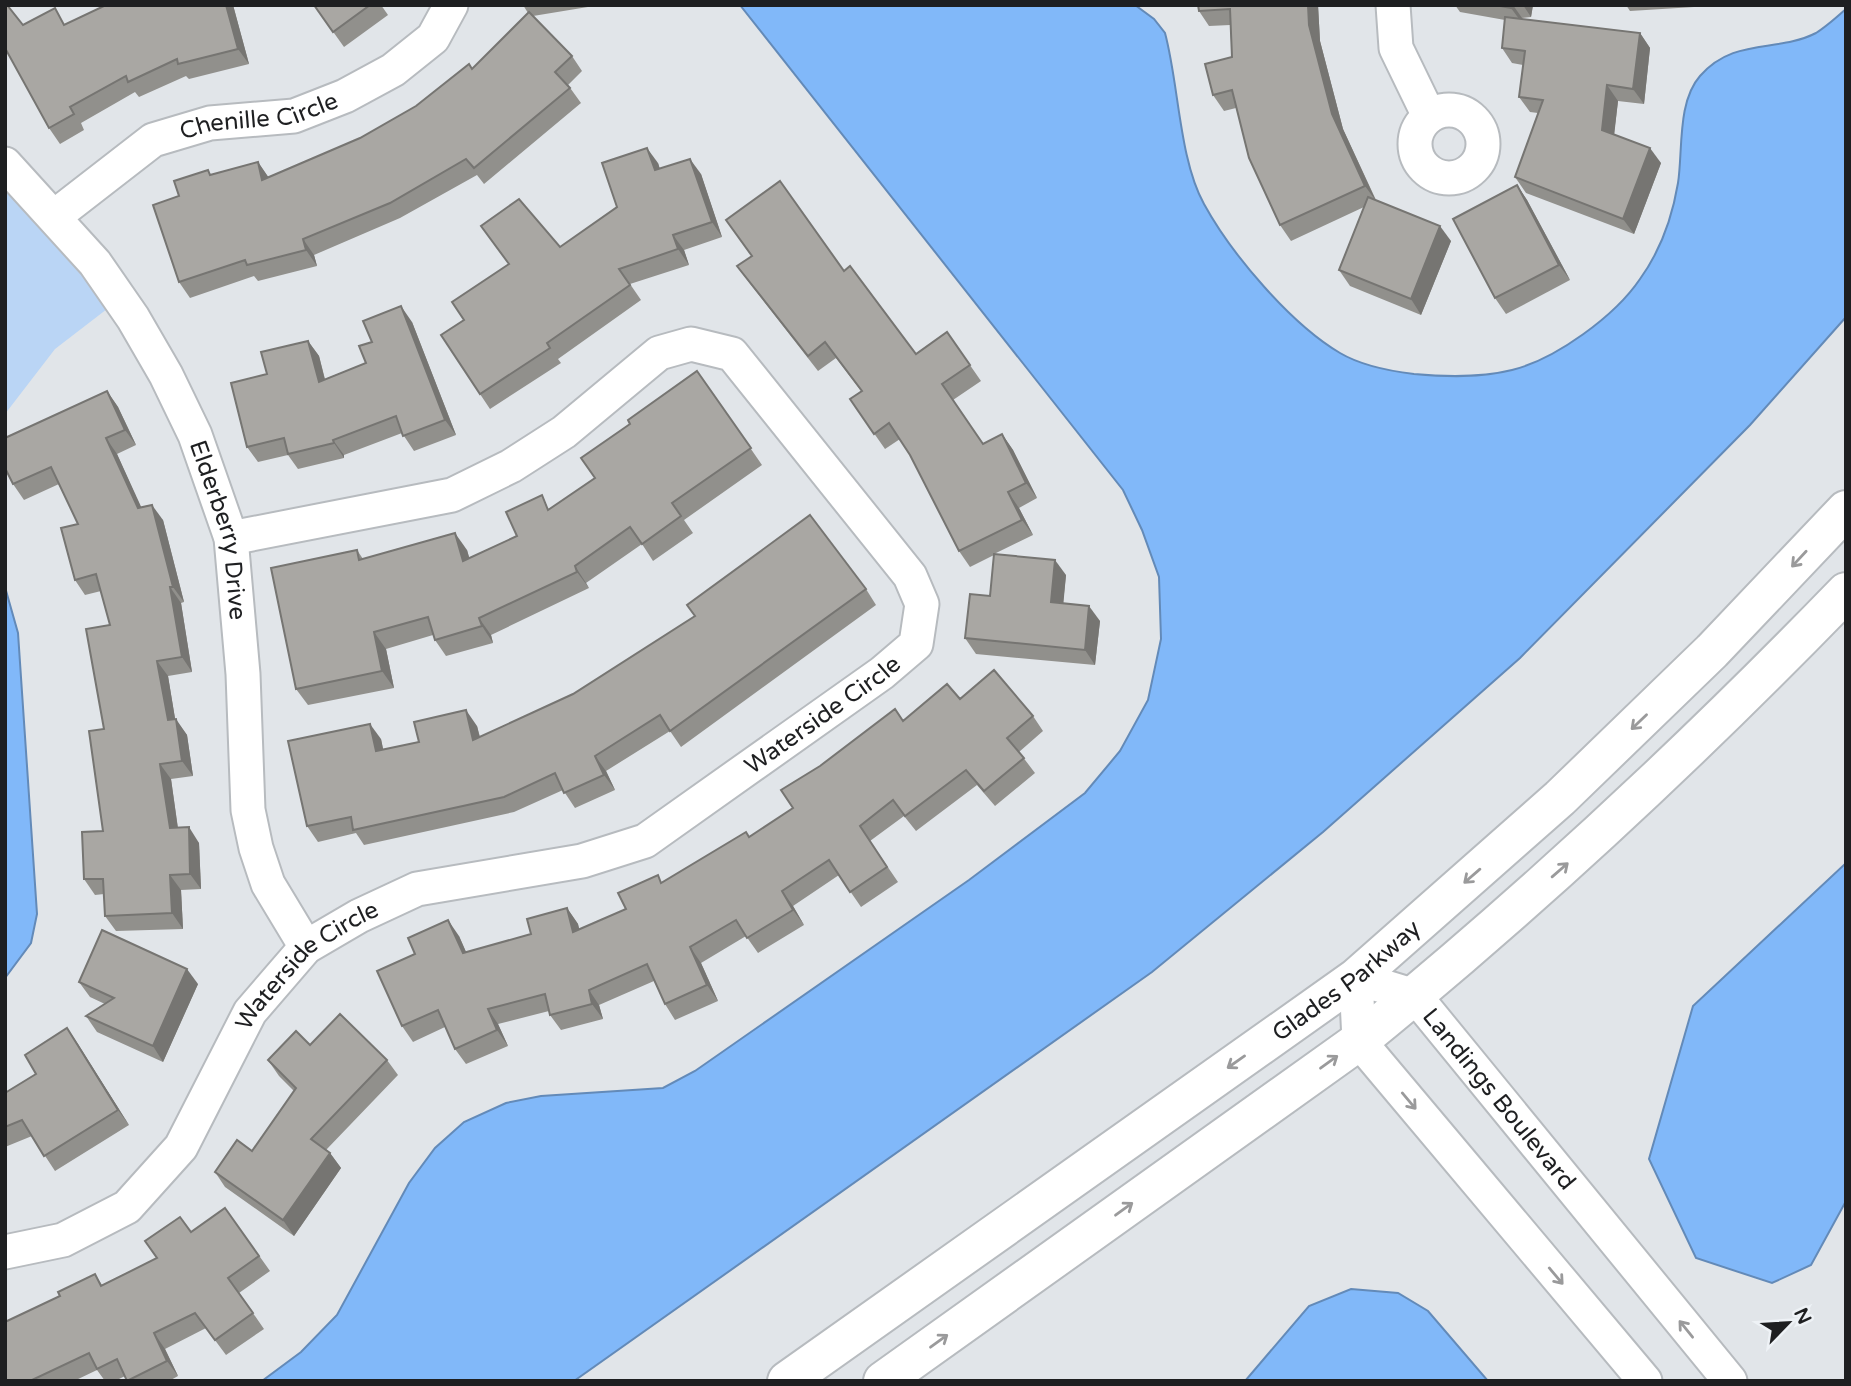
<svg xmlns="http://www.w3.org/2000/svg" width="1851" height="1386" font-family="'Varela Round',sans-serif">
  <rect width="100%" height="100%" fill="#e1e5e9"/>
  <!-- green -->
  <polygon fill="#bad5f5" points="5,164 120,299 55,349 5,414"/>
  <!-- water -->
  <g fill="#81b8f9" stroke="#638ab8" stroke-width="2">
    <path d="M740,5H1135L1154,19L1165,33C1179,85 1179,159 1204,204C1232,255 1291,324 1340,353C1362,366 1389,371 1414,374C1447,377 1480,378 1512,370C1556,359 1615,316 1640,279C1661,250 1672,219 1678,183C1683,151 1677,102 1700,76C1734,37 1777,53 1816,33C1826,27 1837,17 1846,9V317L1750,425L1520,658L1323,832L1152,972L574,1381H262L301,1352L337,1315L409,1183L435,1148L464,1122L506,1103L541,1096L663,1088L695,1071L969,880L1085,793L1120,751L1148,700L1161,639L1159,577L1142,530L1123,490Z"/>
    <polygon points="5,587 18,633 37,914 31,943 5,978"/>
    <polygon points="1846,863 1846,1201 1811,1265 1772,1283 1696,1258 1649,1159 1693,1006"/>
    <polygon points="1351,1289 1398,1293 1428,1311 1488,1381 1245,1381 1309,1306"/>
  </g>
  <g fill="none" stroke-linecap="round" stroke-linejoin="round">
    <!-- street casing -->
    <g stroke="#b7bbbf" stroke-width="37">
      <g id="street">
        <polyline points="1393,5 1396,48 1429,116"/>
        <circle cx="1449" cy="144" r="34"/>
        <path id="s1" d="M5,164L95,263L133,318L166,375L195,435L231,538L243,674L248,810L256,848L268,884L306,947"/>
        <path id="s2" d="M55,216L153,140L210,123L294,116L345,96L393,70L433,38L451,5"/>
        <path id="s3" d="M5,1252L63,1240L127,1207L181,1147L250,1012L306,947L359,916L417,889L582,861L645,841L882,673L916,644L922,604L910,576L732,354L691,344L659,353L564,432L511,466L452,495L231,538"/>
        <path id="s4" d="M1645,1381L1359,1041L1356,978L1415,996L1730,1381"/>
      </g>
    </g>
    <!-- primary casing -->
    <g stroke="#b7bbbf" stroke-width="42">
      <g id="primary">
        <path id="s5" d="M787,1381L1356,978L1560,798L1712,651L1846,510"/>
        <path d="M883,1381L1359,1041C1531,901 1692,751 1846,592"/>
      </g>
    </g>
    <!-- street -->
    <use href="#street" stroke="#fff" stroke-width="33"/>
    <!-- primary -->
    <use href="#primary" stroke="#fff" stroke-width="38"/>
  </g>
  <!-- wall -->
  <g fill="#91908c">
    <polygon points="106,5 233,5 249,64 189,79 186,76 139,97 135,92 81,123 84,130 60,144 49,128 23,25 66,24"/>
    <polygon points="314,5 381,5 388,15 344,47"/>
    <polygon points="523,5 600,5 533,16 572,56 582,71 568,85 581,103 484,184 477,175 400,218 314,255 317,266 258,281 254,276 190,298 179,282 179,196 258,162 268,177 360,138 416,106 472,69 528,13"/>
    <polygon points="1318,5 1320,41 1343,129 1376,200 1451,241 1421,315 1350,286 1339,270 1364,207 1291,241 1280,225 1236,108 1224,111 1213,95 1232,57 1230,25 1209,26 1199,11"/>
    <polygon points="1455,5 1533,5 1531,17 1522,18 1522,19 1640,33 1650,48 1644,104 1618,101 1614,134 1661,163 1634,234 1526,193 1515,177 1538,113 1530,112 1519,97 1523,65 1512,63 1502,48 1505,20 1460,12"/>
    <polygon points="1626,5 1710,5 1710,6 1630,11"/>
    <polygon points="658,163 660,169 701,174 722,237 684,250 689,265 630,284 641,300 558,359 561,363 490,409 480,394 464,320 560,247 617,207"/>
    <polygon points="1517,185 1527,200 1570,280 1506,314 1495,298"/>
    <polygon points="737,266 844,271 916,354 947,332 981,381 953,400 983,444 1002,434 1013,450 1037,498 1019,508 1033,535 994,554 1066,575 1063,603 1100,621 1095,665 976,654 965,638 990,596 994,555 970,567 959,551 910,455 900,439 885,449 850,399 861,391 836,358 818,371 748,281"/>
    <polygon points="412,322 456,435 414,451 402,433 344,455 344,458 298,469 288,455 258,462 247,447 267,374 308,341 319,356 325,379 366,363 372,342"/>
    <polygon points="697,371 762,465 684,520 693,533 653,561 642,544 586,583 589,588 491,635 493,643 446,656 435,640 433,635 386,649 394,688 308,705 296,689 357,550 363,559 467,550 469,558 517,536 551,508 595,478 630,424"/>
    <polygon points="107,391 118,407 136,445 117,454 141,508 163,520 184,602 181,603 192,672 168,676 175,719 187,735 193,776 171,779 178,828 199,843 201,889 181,890 183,929 116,931 105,916 104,894 95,895 84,879 103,831 104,729 110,625 101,591 85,595 75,580 78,524 59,484 24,500 13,484"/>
    <polygon points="866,589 876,605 681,747 670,731 606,771 615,790 575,808 563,790 514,812 364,845 356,833 318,842 307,826 381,739 383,750 419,742 477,726 480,737"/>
    <polygon points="960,699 1033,716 1043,731 1019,752 1035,773 995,806 977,785 916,831 904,816 870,841 898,882 861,907 839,875 793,906 804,925 758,953 746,936 701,963 718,1001 675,1020 665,1004 654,981 599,1005 603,1019 561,1030 550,1015 549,1011 498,1024 508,1046 466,1064 455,1049 445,1027 413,1042 402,1026 459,936 466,952 531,934 567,908 578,924 579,930 626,909 663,882 750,837 793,808 903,721"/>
    <polygon points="79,982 198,984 163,1062 97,1032 86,1016 105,1004 90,997"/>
    <polygon points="67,1028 129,1125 55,1171 32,1136 5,1147 5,1093 36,1074"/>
    <polygon points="310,1045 387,1060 398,1075 326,1150 330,1153 341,1168 294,1236 225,1187 215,1172 252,1151 294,1091 279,1076 268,1060"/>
    <polygon points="225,1208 270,1271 239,1293 264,1329 226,1355 206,1328 165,1349 178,1376 169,1381 127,1381 125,1376 115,1381 105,1381 97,1370 74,1381 5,1381 60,1296 95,1274 102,1285 157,1258 191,1232"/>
  </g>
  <!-- shaded-wall -->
  <g fill="#767572">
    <polygon points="226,5 233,5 249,64 238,49"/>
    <polygon points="1308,5 1318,5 1320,41 1343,129 1376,201 1365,186 1332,114 1309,25"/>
    <polygon points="1511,5 1513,5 1522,18 1522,23 1511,8"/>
    <polygon points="1523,5 1533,5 1531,17"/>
    <polygon points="1640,33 1650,48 1644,104 1633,89"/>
    <polygon points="1607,85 1618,101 1613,145 1602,130"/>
    <polygon points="647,148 658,163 665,186 655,170"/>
    <polygon points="1650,148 1661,163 1634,234 1623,219"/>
    <polygon points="690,159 701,174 722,237 712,222"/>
    <polygon points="258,162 269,178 262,180"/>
    <polygon points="1517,185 1527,200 1570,280 1559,265"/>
    <polygon points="1440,226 1451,241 1421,315 1411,299"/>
    <polygon points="673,235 684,250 689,265 678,249"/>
    <polygon points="303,239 314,255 317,266 306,250"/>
    <polygon points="401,306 412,322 456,435 445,420"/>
    <polygon points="308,341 319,356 329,397 319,382"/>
    <polygon points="107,391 118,407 136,445 125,430"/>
    <polygon points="1002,434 1013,450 1037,498 1026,483"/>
    <polygon points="106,438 117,454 149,524 138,508"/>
    <polygon points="333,440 344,455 344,458 334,443"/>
    <polygon points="1008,492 1019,508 1033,535 1022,520"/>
    <polygon points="152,505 163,520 184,602 173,587"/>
    <polygon points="455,533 467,550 475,577 463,561"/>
    <polygon points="1055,560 1066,575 1062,618 1051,602"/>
    <polygon points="575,566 586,583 589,588 577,572"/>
    <polygon points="170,587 181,603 192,672 182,657"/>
    <polygon points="1089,606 1100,621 1095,665 1085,650"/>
    <polygon points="479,618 491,635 493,643 482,626"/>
    <polygon points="374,632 386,649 394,688 382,671"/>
    <polygon points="157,661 168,676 178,736 176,719 187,735 193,776 182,761 168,720"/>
    <polygon points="466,710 477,726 484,755 473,740"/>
    <polygon points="370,724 381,739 387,767 376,751"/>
    <polygon points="595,756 606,771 615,790 604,775"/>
    <polygon points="160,764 171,779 180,844 170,828"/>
    <polygon points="189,827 199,843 201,889 190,874"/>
    <polygon points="170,875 181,890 183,929 172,913"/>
    <polygon points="782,891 793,906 804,925 793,910"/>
    <polygon points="567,908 578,924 584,948 573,932"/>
    <polygon points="448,920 459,936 473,968 463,953"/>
    <polygon points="690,947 701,963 718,1001 707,985"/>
    <polygon points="187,969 198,984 163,1062 153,1046"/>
    <polygon points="589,990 599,1005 603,1019 592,1004"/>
    <polygon points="488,1009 498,1024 508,1046 497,1030"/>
    <polygon points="67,1028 78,1044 129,1125 118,1110"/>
    <polygon points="330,1153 341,1168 294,1236 283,1220"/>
    <polygon points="154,1333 165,1349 178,1376 167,1361"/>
  </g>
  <!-- building -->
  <g fill="#a9a7a3" stroke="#767572" stroke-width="2">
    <polygon points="5,5 7,5 23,25 55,8 64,25 106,5 226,5 238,49 178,64 177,59 128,82 126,76 70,107 74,114 49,128 5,48"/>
    <polygon points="314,5 370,5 333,32"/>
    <polygon points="1198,5 1308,5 1309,25 1332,114 1365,186 1280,225 1249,158 1232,90 1213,95 1205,64 1232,57 1230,9 1199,11"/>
    <polygon points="1495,5 1511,5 1511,8"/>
    <polygon points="529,12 572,56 555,72 570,88 474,168 466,159 390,203 303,239 306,250 247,265 245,260 179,282 153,205 179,196 174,181 208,170 210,175 258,162 262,180 360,138 416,106 469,64 472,69"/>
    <polygon points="1505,17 1640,33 1633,89 1607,85 1602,130 1650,148 1623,219 1515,177 1543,100 1519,97 1525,51 1502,48"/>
    <polygon points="647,148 655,170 690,159 712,222 673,235 678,249 619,269 630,285 547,343 550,348 480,394 441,335 464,320 452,302 509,264 481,226 519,199 560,247 617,207 602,163"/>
    <polygon points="780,181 844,271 850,266 916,354 947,332 970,365 942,384 983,444 1002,434 1026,483 1008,492 1022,520 959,551 910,455 889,423 874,434 850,399 862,391 825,342 808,356 737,266 752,256 726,220"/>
    <polygon points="1517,185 1559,265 1495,298 1453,219"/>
    <polygon points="1368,197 1440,226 1411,299 1339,270"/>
    <polygon points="401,306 445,420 403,436 396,416 333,440 334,443 288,454 284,438 247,447 231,383 267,374 261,352 308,341 319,382 366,363 359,346 372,342 363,321"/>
    <polygon points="697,371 751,448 672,503 681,516 642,544 630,527 575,566 577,572 479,618 482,626 435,640 428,617 374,632 382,671 296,689 271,568 357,550 359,560 455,533 463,561 517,536 506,512 542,495 548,510 595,478 581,458 630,424 628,420"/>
    <polygon points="107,391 125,430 106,438 138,508 152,505 173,587 170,587 182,657 157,661 168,720 176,719 182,761 160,764 170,828 189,827 190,874 170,875 172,913 105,916 103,879 84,879 82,832 103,831 89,731 104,729 86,629 110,625 96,574 75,580 61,528 78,524 51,467 13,484 5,468 5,438"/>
    <polygon points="810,515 866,589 670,731 660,715 595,756 604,775 564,793 555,773 504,797 353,830 351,817 307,826 288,741 370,724 376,751 419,742 414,722 466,710 473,740 573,694 695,616 687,605"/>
    <polygon points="994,554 1055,560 1051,602 1089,606 1085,650 965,638 970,594 990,596"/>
    <polygon points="994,670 1033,716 1007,738 1024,758 984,791 966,770 905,816 893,800 860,826 887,867 850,892 829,860 782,891 793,910 747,938 736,920 690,947 707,985 665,1004 647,964 589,990 592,1004 550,1015 545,994 488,1009 497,1030 455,1049 438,1010 402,1026 377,971 415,954 408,938 448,920 463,953 531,934 527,919 567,908 573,932 626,909 618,893 658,875 661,883 746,832 749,837 793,808 781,790 820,766 895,709 903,721 947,684 960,699"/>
    <polygon points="102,930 187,969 153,1046 86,1016 114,998 79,982"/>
    <polygon points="340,1014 387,1060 311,1139 330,1153 283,1220 215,1172 237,1140 252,1151 296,1088 268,1060 296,1031 310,1045"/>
    <polygon points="67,1028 118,1110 44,1156 22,1120 5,1127 5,1093 36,1074 25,1055"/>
    <polygon points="225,1208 259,1256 228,1278 253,1313 215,1340 195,1313 154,1333 167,1361 127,1381 117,1359 97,1369 89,1353 30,1381 5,1381 5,1322 60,1296 58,1292 95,1274 101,1286 157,1258 145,1241 180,1217 191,1232"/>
  </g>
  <!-- one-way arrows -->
  <defs><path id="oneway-shaft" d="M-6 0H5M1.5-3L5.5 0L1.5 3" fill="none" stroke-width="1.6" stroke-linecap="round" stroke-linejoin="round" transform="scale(1.75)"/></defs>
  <g stroke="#9a9a9b">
    <use href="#oneway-shaft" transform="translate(1799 559) rotate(133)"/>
    <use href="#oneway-shaft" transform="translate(1639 722) rotate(136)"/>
    <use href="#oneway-shaft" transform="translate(1560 870) rotate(-41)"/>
    <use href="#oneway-shaft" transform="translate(1472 876) rotate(139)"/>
    <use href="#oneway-shaft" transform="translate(1236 1062) rotate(145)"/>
    <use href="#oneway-shaft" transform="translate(1329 1062) rotate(-36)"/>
    <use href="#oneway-shaft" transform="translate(1409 1101) rotate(50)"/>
    <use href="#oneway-shaft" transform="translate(1124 1209) rotate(-36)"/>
    <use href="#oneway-shaft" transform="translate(1556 1276) rotate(50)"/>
    <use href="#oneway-shaft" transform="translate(1686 1329) rotate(-129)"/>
    <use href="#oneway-shaft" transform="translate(939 1341) rotate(-36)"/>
  </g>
  <g text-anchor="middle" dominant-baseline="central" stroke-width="5" stroke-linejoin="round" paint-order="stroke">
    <!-- street labels -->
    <g font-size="24" fill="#1e1f21" stroke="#eef2f6">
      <text stroke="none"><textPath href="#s2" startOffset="233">Chenille Circle</textPath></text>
      <text stroke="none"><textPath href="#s1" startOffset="432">Elderberry Drive</textPath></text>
      <text stroke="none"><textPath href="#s3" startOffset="1026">Waterside Circle</textPath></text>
      <text stroke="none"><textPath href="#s3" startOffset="438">Waterside Circle</textPath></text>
      <text stroke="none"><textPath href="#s5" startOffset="688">Glades Parkway</textPath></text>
      <text stroke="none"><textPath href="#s4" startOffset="702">Landings Boulevard</textPath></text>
    </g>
  </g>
  <!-- border -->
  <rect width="1851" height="1386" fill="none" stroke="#1e1f21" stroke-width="14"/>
  <!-- north arrow -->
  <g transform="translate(1788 1323) rotate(65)" stroke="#eef2f6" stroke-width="5" paint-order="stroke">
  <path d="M0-5L12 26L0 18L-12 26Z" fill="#1e1f21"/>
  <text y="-10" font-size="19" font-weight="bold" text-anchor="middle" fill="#1e1f21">N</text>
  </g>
</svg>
